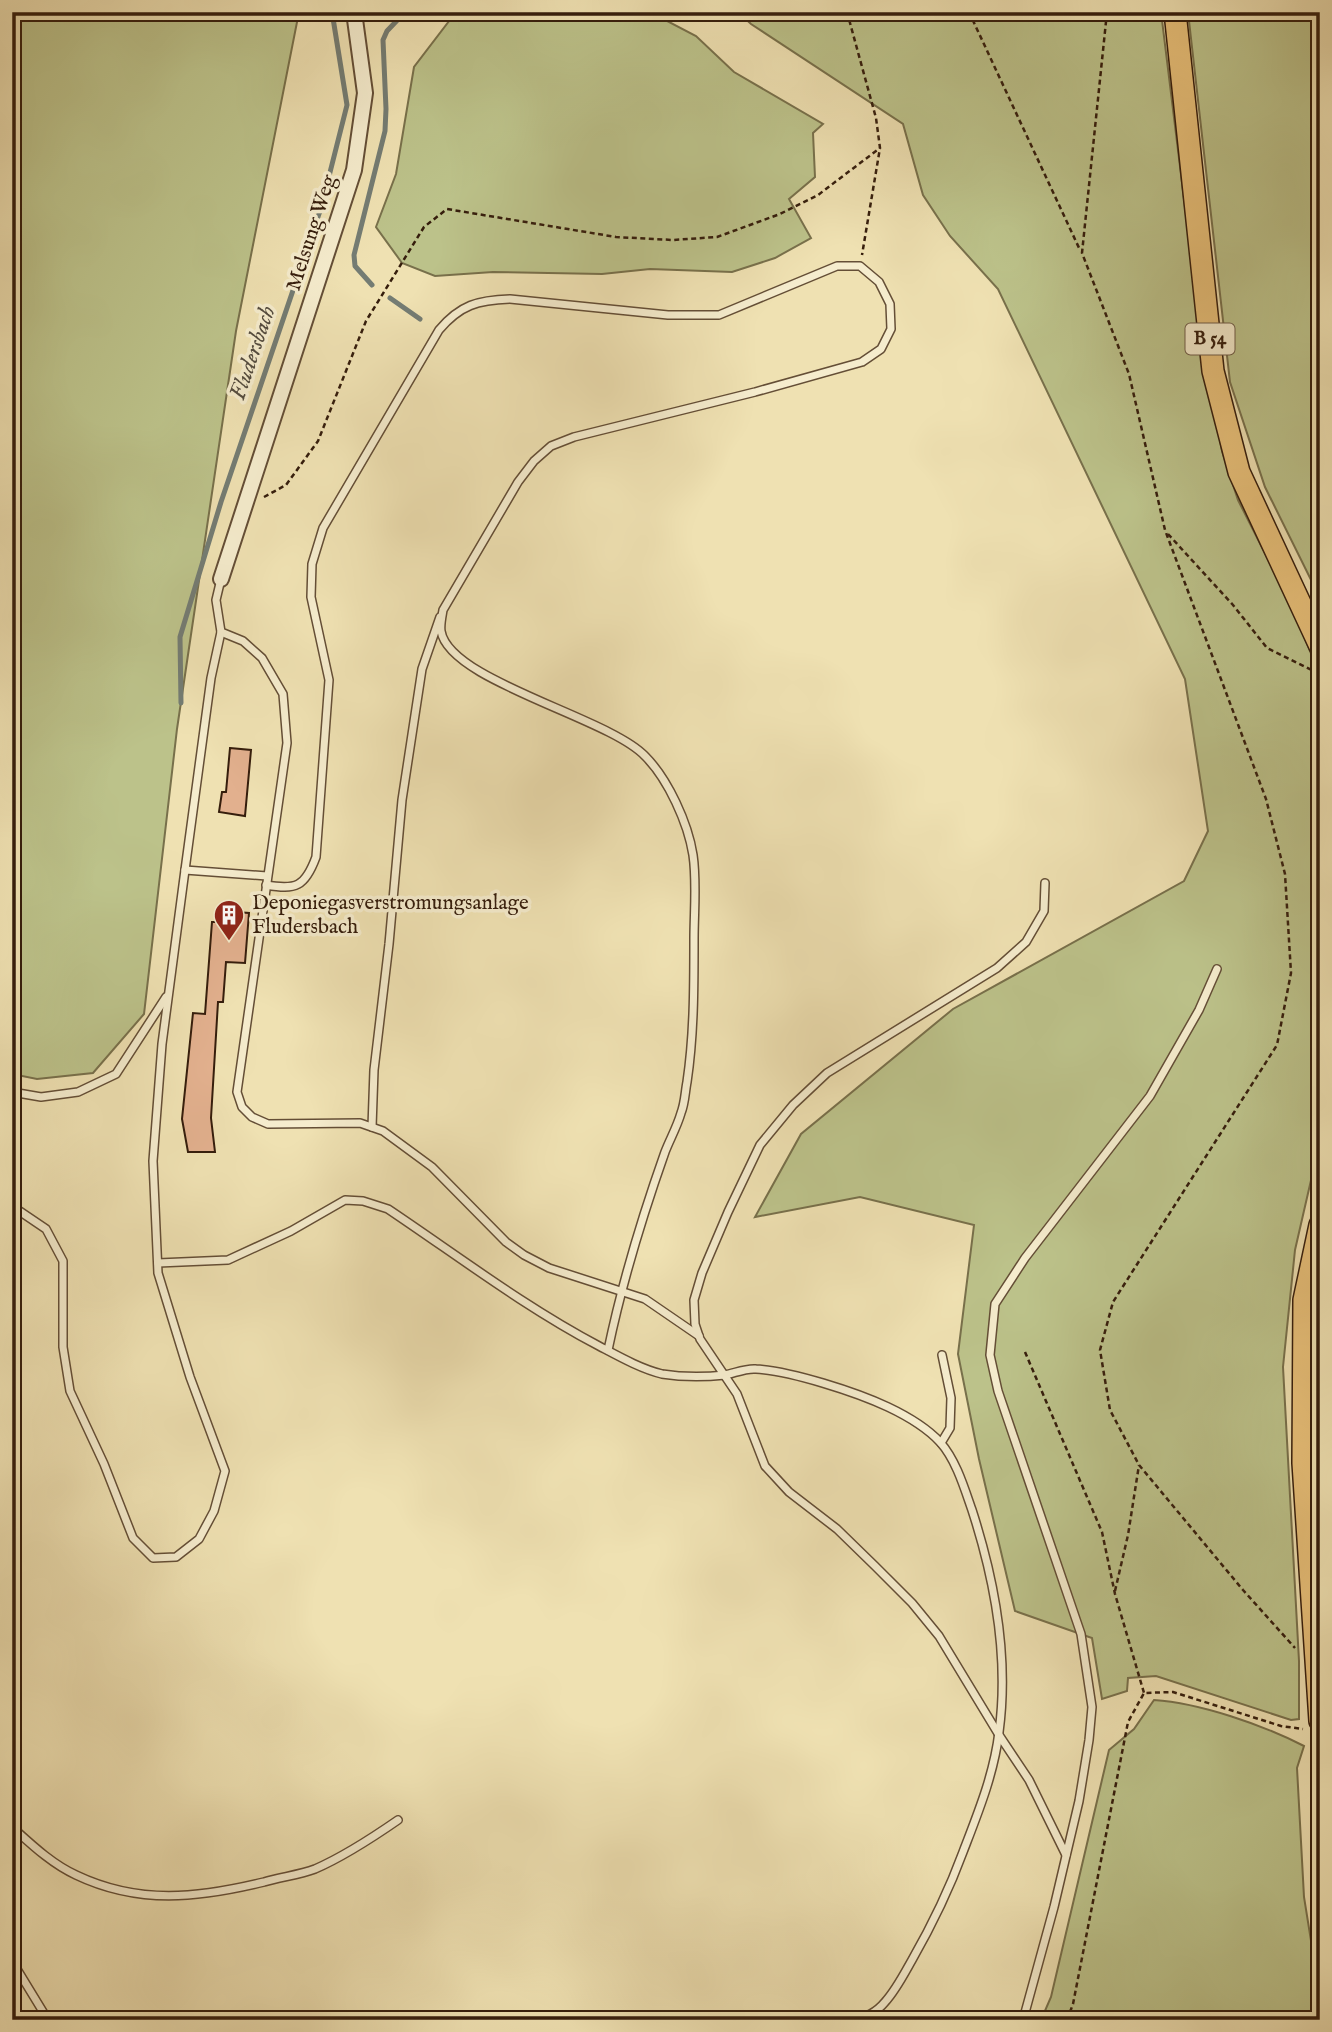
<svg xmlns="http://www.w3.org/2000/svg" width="1332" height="2032" font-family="'IM FELL English',serif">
  <rect width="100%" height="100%" fill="#efe1b2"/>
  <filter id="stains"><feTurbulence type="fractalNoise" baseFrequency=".00286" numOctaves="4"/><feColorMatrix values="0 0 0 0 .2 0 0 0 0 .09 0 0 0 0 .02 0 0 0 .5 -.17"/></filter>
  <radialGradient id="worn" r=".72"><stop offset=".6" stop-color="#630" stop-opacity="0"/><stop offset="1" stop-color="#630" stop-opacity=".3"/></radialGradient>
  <!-- green -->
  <g fill="#bcc28a" stroke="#78704b" stroke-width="2">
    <polygon points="12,12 299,12 236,331 177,729 144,1014 93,1073 37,1079 12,1074"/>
    <polygon points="456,12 650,12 696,36 734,72 823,124 813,133 815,177 789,199 811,238 775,258 732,272 650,269 602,274 493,272 435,276 402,263 376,227 396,174 414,67"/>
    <polygon points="738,12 1161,12 1199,321 1222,451 1238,500 1293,609 1320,676 1320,1141 1295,1250 1283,1367 1299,1661 1299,1719 1291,1720 1156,1676 1128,1678 1127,1691 1102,1699 1092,1638 1015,1611 979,1459 958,1354 974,1225 860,1197 755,1217 801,1134 953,1009 1184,881 1208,831 1185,679 998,289 950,236 923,195 903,124 751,24"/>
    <polygon points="1188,12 1320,12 1320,598 1265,487 1230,382"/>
    <path d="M1154,1700C1200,1703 1263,1725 1304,1746L1297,1768L1304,1897L1320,1997V2020H1041L1051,1997L1109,1750L1134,1729Z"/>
  </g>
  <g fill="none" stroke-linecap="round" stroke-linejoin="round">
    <!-- stream -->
    <g stroke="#747c73" stroke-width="5">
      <polyline points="372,285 355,266 354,255 385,131 386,109 383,40 387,31 405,12"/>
      <polyline points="390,298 420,319"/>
      <polyline points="181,703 180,637 221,502 321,208 347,105 332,12"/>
    </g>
  </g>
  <!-- building -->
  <g fill="#e2b08e" stroke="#351d0c" stroke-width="2">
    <polygon points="230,748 251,750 245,816 219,812 222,792 226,792"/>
    <polygon points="222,911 249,913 245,963 226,962 223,1002 218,1002 211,1118 215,1152 188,1152 182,1119 193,1013 205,1014 212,922 221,922"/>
  </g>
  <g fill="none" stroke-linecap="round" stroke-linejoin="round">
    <!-- lane casing -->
    <g stroke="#644e36" stroke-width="10">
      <g id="lane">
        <polyline points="221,579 216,600 221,632 243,641 262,658 283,694 287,743 237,1092 242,1107 252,1117 268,1124 360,1123 383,1131 432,1167 506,1242 524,1255 549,1268 645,1299 699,1336"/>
        <polyline points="185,870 267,876"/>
        <polyline points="1045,883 1044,911 1026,942 997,968 827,1073 793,1105 760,1145 728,1212 702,1273 694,1300 695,1324 700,1339 737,1394 765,1466 789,1492 837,1529 875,1566 912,1603 939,1636 999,1735 1029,1780 1066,1855"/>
        <path d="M266,885C296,890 305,887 316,857L329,680L311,597L312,564L323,528L439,330C460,305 478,300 510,299L668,315H719L837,266H860L879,282L890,304L891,329L881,349L862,362L755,392L574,437L551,446L534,461L518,482L443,610C442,616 440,625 441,631C449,681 608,717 645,756C668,779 688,823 693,855C697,882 694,912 694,939C694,987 694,1035 687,1082C685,1092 685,1103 681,1113C677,1127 670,1139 665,1152C642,1217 622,1283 608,1350"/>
        <polyline points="12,1092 41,1097 78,1092 116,1074 166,997"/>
        <polyline points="372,1127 374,1070 389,944 402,800 422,669 440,617"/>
        <polyline points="12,1206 46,1229 63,1261 63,1347 70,1391 104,1464 133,1538 153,1558 176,1557 199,1539 214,1511 225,1471 190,1377 158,1273 153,1161 162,1044 185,870 211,678 221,632"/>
        <path d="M158,1263L228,1260L291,1231L345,1200L363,1201L388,1209C458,1256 525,1307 599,1346C618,1356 641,1369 662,1374C681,1377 706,1377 725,1375C735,1373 746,1368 756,1369C791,1371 856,1392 888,1407C907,1416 926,1427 940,1442C956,1460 964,1487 972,1510C995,1581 1009,1658 999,1732C994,1774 978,1813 963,1852C949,1890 932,1925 912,1960C904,1974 896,1990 885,2002C876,2013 866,2017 853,2020"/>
        <polyline points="941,1443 950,1428 951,1398 942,1355"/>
        <path d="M12,1827C32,1845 52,1864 76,1875C139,1905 198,1898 264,1882C280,1877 299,1875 315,1869C345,1856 372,1838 398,1820"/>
        <polyline points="12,1961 48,2020"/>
        <polyline points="1023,2020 1054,1907 1079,1801 1089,1740 1092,1707 1081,1634 998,1391 990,1355 995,1304 1025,1258 1150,1096 1199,1010 1217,969"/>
      </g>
    </g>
    <!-- street casing -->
    <g stroke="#644e36" stroke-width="18">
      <polyline id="street" points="221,579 354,170 365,93 354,12"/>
    </g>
    <!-- primary casing -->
    <g stroke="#351d0c" stroke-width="24">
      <g id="primary">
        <polyline points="1175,12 1213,371 1239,472 1320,646"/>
        <polyline points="1320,1225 1304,1300 1303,1463 1320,1721"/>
      </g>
    </g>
    <!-- path -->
    <g stroke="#351d0c" stroke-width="2.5" stroke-dasharray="5 3.5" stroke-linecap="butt">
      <polyline points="847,12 876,118 880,148 862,255"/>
      <polyline points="969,12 1080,250"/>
      <polyline points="1107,12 1082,253 1129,374 1165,530 1266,799 1285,874 1291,973 1277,1045 1113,1302 1100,1350 1110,1410 1139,1465 1243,1590 1295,1648"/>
      <polyline points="264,497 286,485 318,441 366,321 424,227 447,209 616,237 673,240 717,237 780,214 818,195 880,148"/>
      <polyline points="1168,534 1233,605 1267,648 1320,674"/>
      <polyline points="1025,1352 1102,1532 1115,1594 1144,1693"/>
      <polyline points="1115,1591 1128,1535 1139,1465"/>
      <polyline points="1067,2020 1073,2004 1128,1722 1144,1693 1173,1692 1281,1726 1303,1729"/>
    </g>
    <!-- lane -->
    <use href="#lane" stroke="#f5eccd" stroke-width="7"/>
    <!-- street -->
    <use href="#street" stroke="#f5eccd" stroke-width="14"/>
    <!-- primary -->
    <use href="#primary" stroke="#e8c079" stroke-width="21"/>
  </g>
  <!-- icons -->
  <defs>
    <g id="building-pin" transform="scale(1.575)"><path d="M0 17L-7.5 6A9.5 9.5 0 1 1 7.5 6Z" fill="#8f2418" stroke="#f5eccd"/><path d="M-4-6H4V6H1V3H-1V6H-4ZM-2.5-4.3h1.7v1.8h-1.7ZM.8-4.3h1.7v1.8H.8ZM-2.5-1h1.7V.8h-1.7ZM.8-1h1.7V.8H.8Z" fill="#fff"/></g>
  </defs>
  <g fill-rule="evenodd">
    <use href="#building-pin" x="229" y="915"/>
  </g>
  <g text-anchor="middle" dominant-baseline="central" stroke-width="7" stroke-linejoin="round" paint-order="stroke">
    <!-- shield labels -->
    <rect fill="#f5eccd" stroke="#6f5b46" stroke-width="2" x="1185.5" y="323.5" width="49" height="31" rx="5"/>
    <g font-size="19" font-weight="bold" fill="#351d0c">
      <text x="1210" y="339">B 54</text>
    </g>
    <!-- street labels -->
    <g font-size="21" fill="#351d0c" stroke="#f5eccd">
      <text transform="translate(312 233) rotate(-72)">Melsung Weg</text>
    </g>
    <!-- poi labels -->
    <g font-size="21" fill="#351d0c" stroke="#f5eccd" text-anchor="start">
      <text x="252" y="903">Deponiegasverstromungsanlage<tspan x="252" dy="24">Fludersbach</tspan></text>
    </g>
    <!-- water labels -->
    <g font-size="23" font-style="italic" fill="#544c3f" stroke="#f5eccd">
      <text transform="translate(253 353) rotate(-71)">Fludersbach</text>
    </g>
  </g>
  <!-- margin -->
  <rect width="1332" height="2032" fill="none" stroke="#efe1b2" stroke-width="42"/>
  <rect x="14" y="14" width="1304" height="2004" fill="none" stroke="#351d0c" stroke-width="3.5"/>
  <rect x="21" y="21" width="1290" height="1990" fill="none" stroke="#351d0c" stroke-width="2"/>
  <rect width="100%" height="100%" filter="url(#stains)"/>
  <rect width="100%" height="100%" fill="url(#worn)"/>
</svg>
